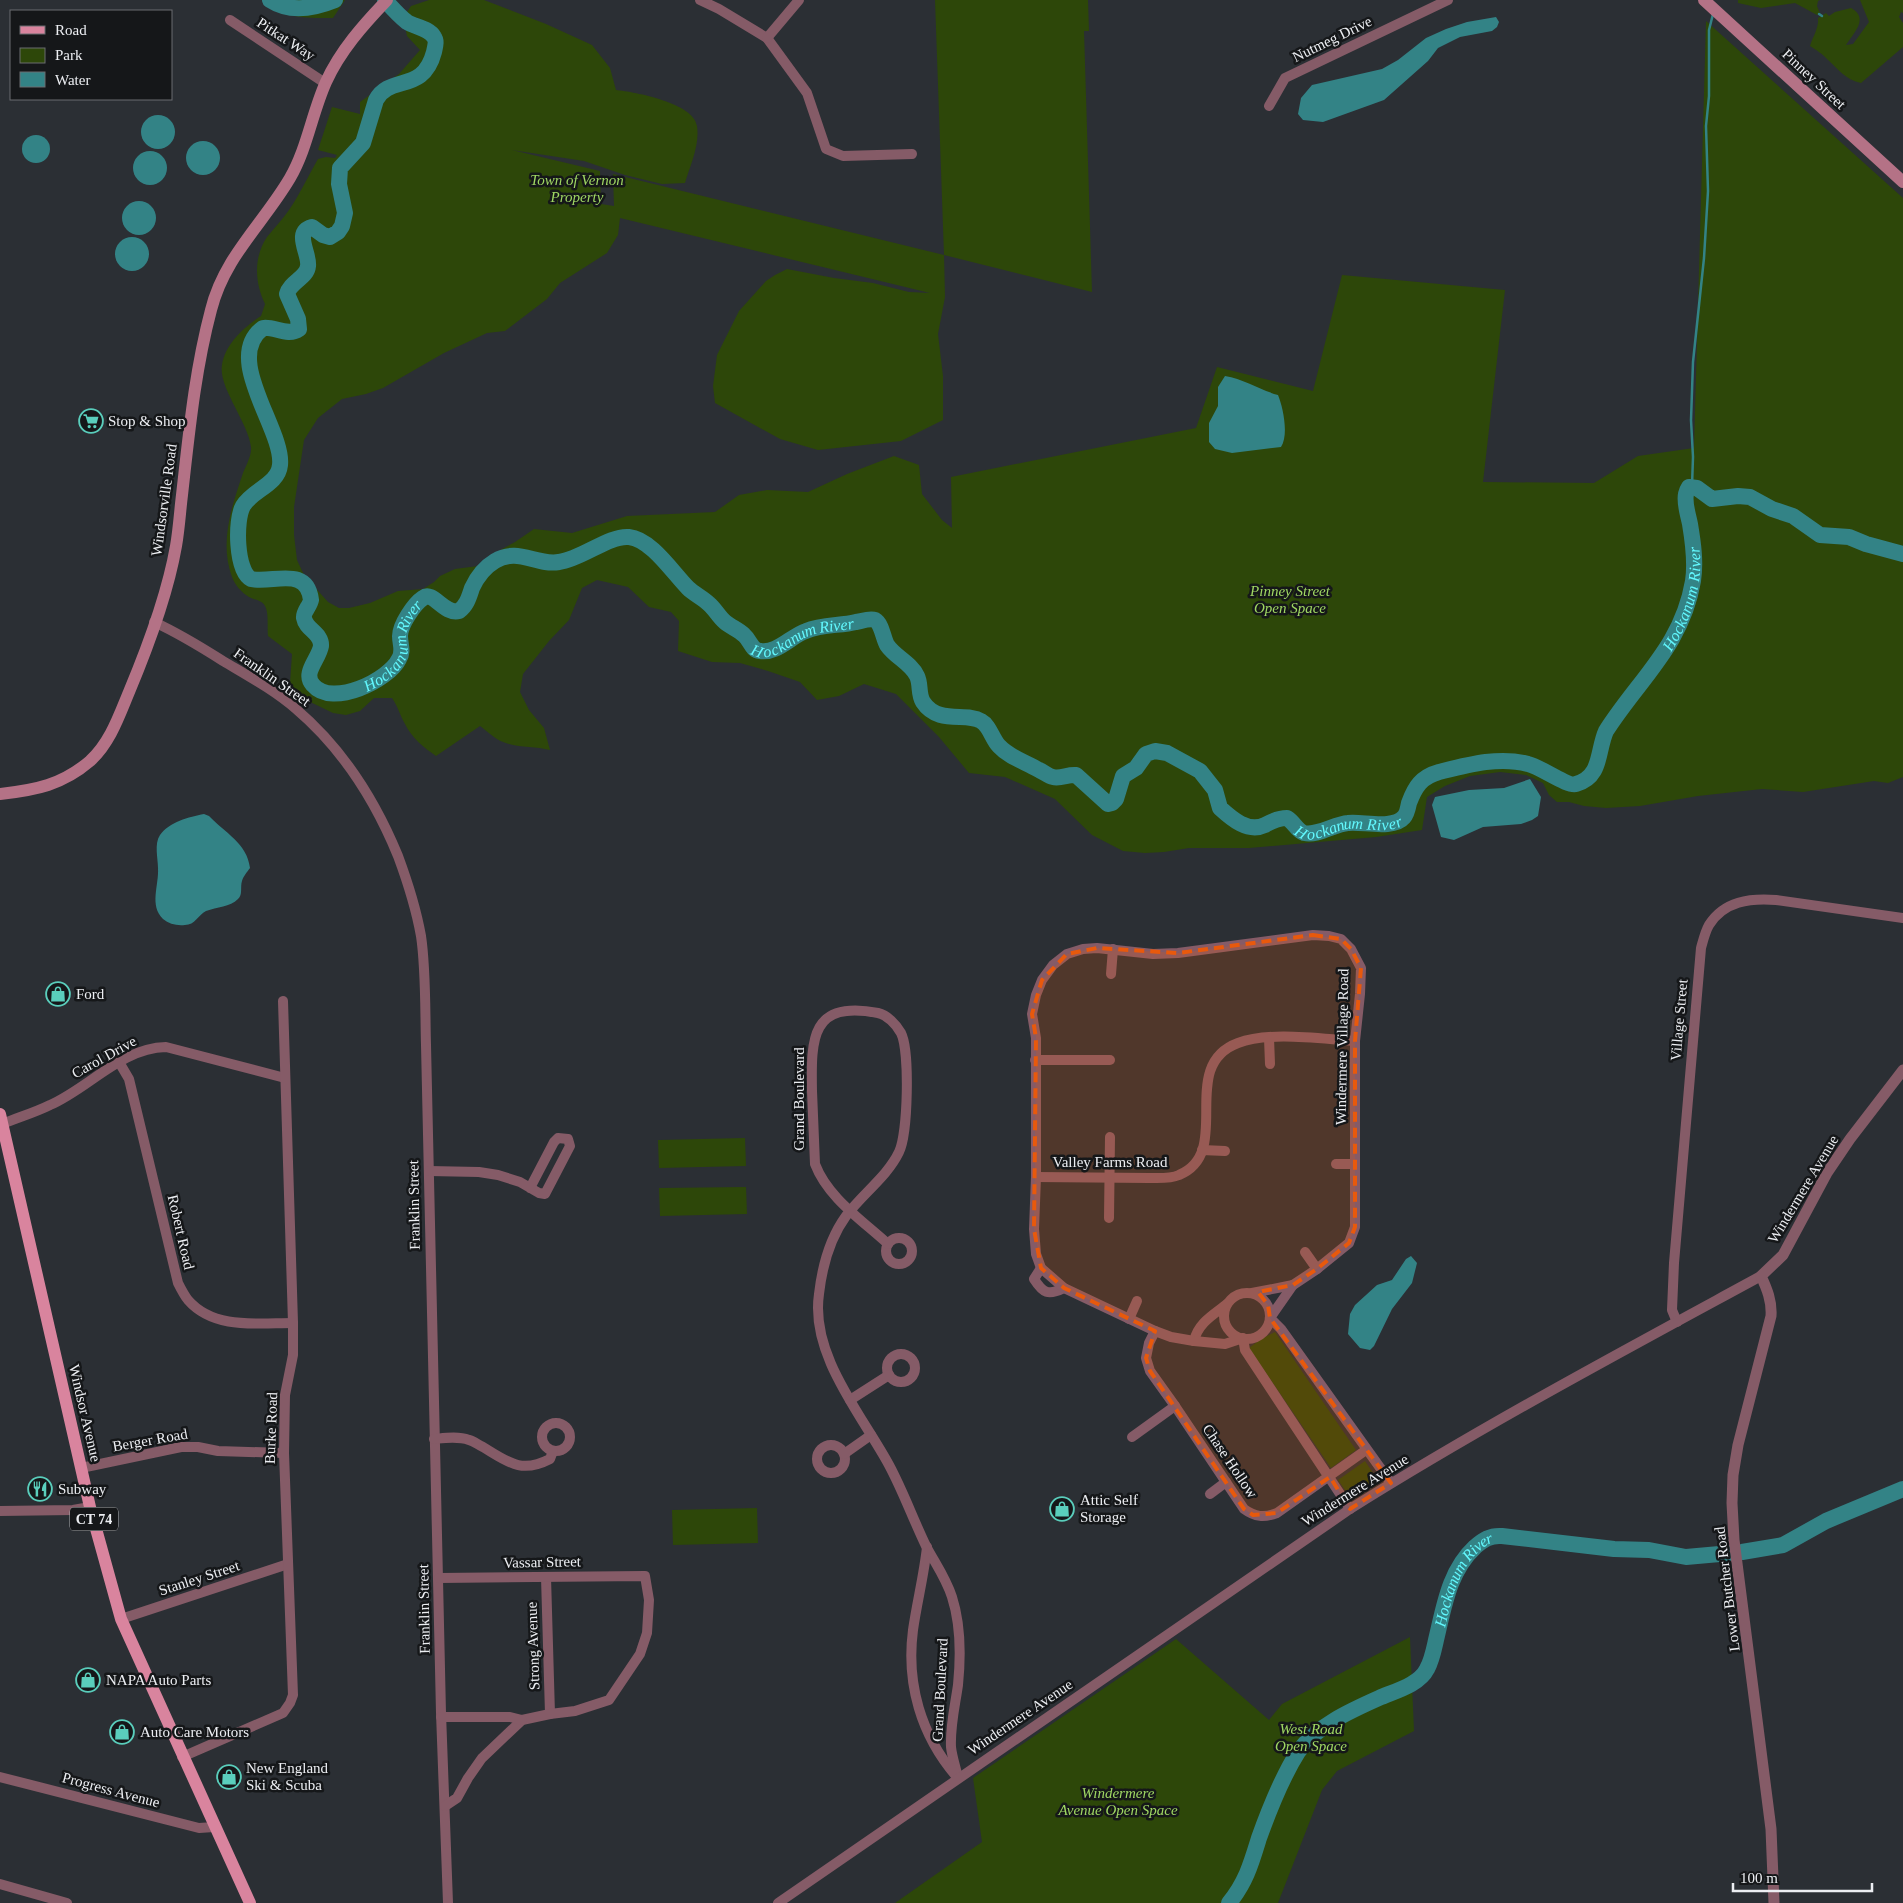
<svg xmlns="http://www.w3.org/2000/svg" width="1903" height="1903" font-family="Georgia,serif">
  <rect width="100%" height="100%" fill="#2b2f34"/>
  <!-- green -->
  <g fill="#2d4709">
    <path d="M262,0H345L333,18C302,18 287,19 262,0Z"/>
    <path d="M429,0H484L546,24L592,45L610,68L616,90C635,92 694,103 697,126C700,145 690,166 685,183L662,184L625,175L584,161L512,150L600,171L601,204L614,206L613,174L944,255L935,0H1088L1089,31H1084L1092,292L944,255L945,297L938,334L943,376V420L901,441L818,450L780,439L715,403L713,386L717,355L739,311L766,281L775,275L787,269L834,278L873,283L909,292L930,293L620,218L618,235L607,253L560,283L547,299L505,331L487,333L444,353L383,388L366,394L342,399L318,418L304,440L294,507V535L297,560L304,575L328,602L339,608H349L370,603L398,591L423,589L434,582L440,576L455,569L478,566L502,549L515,542L534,529L572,533L627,516L715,512L739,495L767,490L808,492L847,474L894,456L919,465L922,494L942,520L952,528L951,477L1196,428L1217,367L1313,391L1342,275L1505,290L1483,482L1594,483L1638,456L1694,448L1706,21L1903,198V777L1888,783L1874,781L1803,792L1762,789L1698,796L1640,806L1606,808L1584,806L1569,802H1557L1549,795L1543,783L1526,775L1500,772L1470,776L1445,786L1427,797L1422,830L1376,837L1249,848H1189L1164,852L1145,853L1123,851L1092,835L1055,799L1005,777L969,773L939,737L896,694L864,684L839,696L817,700L800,682L768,671L740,663L712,662L678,651L679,621L671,612L649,607L628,587L597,580L582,588L569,620L549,641L523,674L520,692L529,710L544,728L550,750C535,746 518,748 503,742C495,739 487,731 480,726L436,756C424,748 411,737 405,724C400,715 398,707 392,698H374L360,711L346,715L333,713L300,697L290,683L292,654L268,636C267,628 269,613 265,606C262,600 254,600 249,597C241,592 235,585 232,577C219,542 232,506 243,473C246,466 252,455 251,447C248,422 218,387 222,365C225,344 244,327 261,316L265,304C255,283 253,258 267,237C274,228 282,220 289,210C300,194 308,176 318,159L326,157L335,158L337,155L318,150L332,107L360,114V102L399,74L420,50L407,36L403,18L411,6Z"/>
    <polygon points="1738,0 1820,0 1818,1 1817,6 1820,13 1817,15 1795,3 1761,8 1738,3"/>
    <path d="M1860,0H1903V13L1901,12L1899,17L1903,23V47L1861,83C1846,80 1838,69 1827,59C1823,54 1816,50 1810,46C1813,36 1819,28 1818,18L1826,13L1829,16L1835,12L1851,8C1870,18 1853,34 1846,45L1853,44L1869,22Z"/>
    <polygon points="745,1138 746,1166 659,1168 658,1140"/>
    <polygon points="746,1187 747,1214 660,1216 659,1188"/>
    <polygon points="1275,1332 1356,1450 1331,1468 1249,1348 1261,1339"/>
    <polygon points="1365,1461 1379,1482 1352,1500 1338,1480"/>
    <polygon points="757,1508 758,1543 673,1545 672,1510"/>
    <polygon points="1410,1637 1414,1731 1337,1771 1322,1790 1278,1903 895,1903 982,1842 973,1778 1176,1639 1269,1720 1282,1704"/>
  </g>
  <!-- water -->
  <g fill="#338386">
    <polygon points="1496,17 1499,22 1497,27 1492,31 1460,37 1438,48 1428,61 1384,100 1323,122 1303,120 1298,114 1301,98 1312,85 1382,69 1398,60 1426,38 1446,29 1467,22"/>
    <circle cx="158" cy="132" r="17"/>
    <circle cx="36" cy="149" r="14"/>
    <circle cx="203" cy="158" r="17"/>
    <circle cx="150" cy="168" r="17"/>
    <circle cx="139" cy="218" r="17"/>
    <circle cx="132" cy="254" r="17"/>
    <path d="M1225,376C1244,379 1260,390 1278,395C1283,407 1289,435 1281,447L1232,453L1215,449L1209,442V423L1218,406V387Z"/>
    <polygon points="1530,779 1541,797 1538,816 1532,820 1521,824 1483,827 1454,840 1441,837 1432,805 1435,797 1469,790 1504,788"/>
    <path d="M204,814L209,816C225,833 247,843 250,868C247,872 243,877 242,881C240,887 243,895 238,899C230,907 217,907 206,911C198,915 195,925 185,925C177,926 169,924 163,919C149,905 159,886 158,868C158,858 154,844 160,835C169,822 189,817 204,814Z"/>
    <polygon points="1411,1256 1417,1263 1412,1283 1392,1309 1374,1346 1370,1350 1360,1348 1348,1334 1350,1314 1355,1305 1377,1285 1392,1280 1406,1259"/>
  </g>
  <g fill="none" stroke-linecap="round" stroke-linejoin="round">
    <!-- stream -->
    <g stroke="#338386" stroke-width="2.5">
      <polyline points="1819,14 1822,16"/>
      <polyline points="1692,486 1693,457 1691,420 1693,362 1704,258 1708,191 1706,126 1709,96 1709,30 1713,14"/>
    </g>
    <!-- river -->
    <g stroke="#338386" stroke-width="16">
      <path d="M270,0C290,13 313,9 335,0"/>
      <path id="s1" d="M385,0C392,8 399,16 407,22C415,27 429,28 434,37C437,41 435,47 434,52C423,94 390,74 376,100L363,143L340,168L339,184L345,213L342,226L338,232L330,237L323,235L312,227C293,232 310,254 308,266C307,278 290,282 287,294L298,319L299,329C288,337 274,326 263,328C222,358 284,430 280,465C278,485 252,490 243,506C235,520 236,571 251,579C272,584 307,565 311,600C310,606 303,612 304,618C306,630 322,633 321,646C319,659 302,673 313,685C332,708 389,680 399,659C404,651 400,645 400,636C400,625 414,604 423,598C433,590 444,615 459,611C467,605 469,597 472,588C477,577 485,567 495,561C518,547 536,566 559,562C582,559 609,535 629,537C651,539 673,573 688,588C694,594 703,598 709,604C715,609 719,617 725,622C731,627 739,630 744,635C751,641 751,650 760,651C777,654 791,636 806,631C822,624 840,626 856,622C862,621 870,618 875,620C882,624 883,638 887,645C895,657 911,663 917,676C921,684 918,694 923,702C938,725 966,712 981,721C990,726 992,739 999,746C1010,758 1026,762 1039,770C1044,772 1048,776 1053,777C1061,779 1068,774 1076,775L1108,804L1112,803L1116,799L1123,776L1136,768L1146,754L1155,751L1167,753L1200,771L1215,790L1220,808C1232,819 1248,833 1265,825C1272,821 1279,818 1287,818C1294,822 1297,831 1304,833C1319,836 1334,824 1348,823C1362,821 1393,830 1404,817C1407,814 1408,808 1409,803C1415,787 1421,777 1439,772C1467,765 1499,756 1528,764C1541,767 1568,787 1576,784C1602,777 1597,751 1606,731C1639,679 1682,646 1693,581C1696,562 1693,542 1690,524C1688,514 1684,503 1686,494C1687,490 1687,490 1689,487L1697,488L1712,499L1738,496L1750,497L1772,509L1793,516L1820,535L1849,537L1866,544L1903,554"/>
      <path id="s2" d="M1229,1903C1246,1882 1251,1864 1259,1838C1268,1813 1284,1774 1298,1752C1316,1726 1352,1710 1379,1698C1395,1691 1419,1685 1427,1669C1432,1660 1434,1649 1436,1640C1444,1607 1449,1571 1475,1547C1483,1540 1490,1535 1502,1536L1614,1549L1649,1550L1686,1557L1742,1552L1783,1545L1826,1521L1903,1489"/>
    </g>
    <!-- minor -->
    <g stroke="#855b67" stroke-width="10">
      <polyline points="700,0 719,9 767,38 807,93 826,149 843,156 912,154"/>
      <polyline points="230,20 325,83"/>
      <polyline points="767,38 799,0"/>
      <polyline points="1269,106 1285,78 1448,0"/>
      <path d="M154,622C178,633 201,647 223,661C248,676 274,690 296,709C343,749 375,800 398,856C408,883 416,908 421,936C426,969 425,1011 426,1045L441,1713L448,1903"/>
      <polyline points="1111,974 1113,949"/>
      <polyline points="1269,1038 1270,1064"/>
      <polyline points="1035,1060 1110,1060"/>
      <path d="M119,1062L129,1079L178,1283C181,1289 184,1295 188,1300C214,1330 258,1323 293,1323"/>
      <path d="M0,1125C16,1118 34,1113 50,1105C89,1088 121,1048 166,1047L285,1078"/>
      <polyline points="1202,1150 1225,1151"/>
      <polyline points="1336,1164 1355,1164"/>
      <polyline points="429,1171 479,1172 498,1175 520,1182 539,1193 545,1194 570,1146 568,1139 558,1138 554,1142 530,1188"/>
      <path d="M1036,1177L1149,1178C1159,1178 1170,1179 1179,1175C1235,1152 1176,1066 1238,1043C1270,1031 1321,1039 1355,1041"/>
      <polyline points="1109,1218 1110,1137"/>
      <circle cx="899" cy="1251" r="13"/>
      <path d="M888,1244C862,1220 828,1198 815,1164C814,1140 813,1116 812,1091C811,1038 811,1000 878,1013C887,1015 896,1024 901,1033C910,1051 908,1134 899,1152C887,1177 862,1194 846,1216C830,1238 822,1268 819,1294C810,1355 862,1415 889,1465C903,1491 913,1519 926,1546C935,1563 946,1578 952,1597C961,1625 961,1655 958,1685C955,1706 950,1726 951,1747C952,1757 956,1768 958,1778"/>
      <polyline points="1305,1252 1317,1269"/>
      <path d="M1041,1268L1034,1279C1043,1293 1048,1296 1064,1288"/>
      <polyline points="1252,1293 1293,1285"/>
      <circle cx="1247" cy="1316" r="23"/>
      <polyline points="1129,1319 1137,1301"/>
      <path d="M1677,1322L1672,1310L1674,1263L1701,948C1703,941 1705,932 1709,925C1724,901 1750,898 1776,900L1903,918"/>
      <path d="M1155,1331L1149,1343L1146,1358L1150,1371L1175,1406L1244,1509C1255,1517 1264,1518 1277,1513L1366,1450"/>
      <path d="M1194,1341C1198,1323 1213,1315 1227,1304"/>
      <circle cx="901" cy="1368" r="14"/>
      <polyline points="850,1400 889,1375"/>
      <circle cx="556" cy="1437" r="14"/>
      <polyline points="1132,1437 1175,1406"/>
      <path d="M434,1439C445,1438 458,1436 469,1440C474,1441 478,1445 483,1447C508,1462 521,1474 550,1459L553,1451"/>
      <circle cx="831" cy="1459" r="14"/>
      <polyline points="844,1454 871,1435"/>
      <polyline points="81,1468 181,1447 198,1447 218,1451 284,1453"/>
      <polyline points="1210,1494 1226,1482"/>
      <polyline points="1350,1509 1245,1350 1243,1338 1225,1344 1194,1341 1171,1337 1155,1331 1064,1288 1041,1268 1036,1254 1034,1229 1036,1177 1036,1038 1032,1014 1036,995 1042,980 1053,965 1067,954 1083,949 1097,948 1153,954 1178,953 1313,935 1329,936 1341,939 1351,949 1361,968 1360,994 1355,1041 1355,1227 1349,1243 1317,1269 1293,1285 1270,1318 1281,1329 1391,1483"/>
      <polyline points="0,1511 73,1510 90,1507"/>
      <path d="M927,1547C924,1575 917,1602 913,1630C906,1684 921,1735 956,1776"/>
      <polyline points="546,1577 550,1714"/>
      <polyline points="439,1578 645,1576 649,1600 647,1633 640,1654 609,1700 575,1711 550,1714 522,1720 482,1758 468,1778 457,1798 445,1806"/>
      <polyline points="121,1619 288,1564"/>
      <polyline points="441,1717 510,1717 522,1720"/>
      <polyline points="182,1757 283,1713 290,1703 293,1695 284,1453 285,1395 293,1355 293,1323 283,1001"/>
      <polyline points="0,1777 199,1828 214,1827"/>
      <polyline points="0,1884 67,1903"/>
      <path d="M778,1903L1350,1509C1484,1425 1623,1351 1761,1276"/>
    </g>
    <!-- tertiary -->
    <path stroke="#855b67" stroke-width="11" d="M1774,1903L1771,1829L1734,1540L1732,1503L1733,1475L1738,1445L1771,1316C1772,1301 1767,1289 1761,1276L1783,1255L1827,1173L1850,1139L1903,1070"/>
    <!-- secondary -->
    <g stroke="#b47286" stroke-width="12">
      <polyline points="1704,0 1903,182"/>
      <path d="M0,794C36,790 62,785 90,761C110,743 119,716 129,692C147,649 168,592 176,546C179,529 180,511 182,495C189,433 195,370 211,310C224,257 263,224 290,178C307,149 312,113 326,82C340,51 363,25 387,0"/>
    </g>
    <!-- primary -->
    <polyline stroke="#d9849e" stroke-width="12" points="0,1114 90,1507 121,1619 250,1903"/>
  </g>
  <!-- marked area -->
  <path fill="#e8590c" fill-opacity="0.2" stroke="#e8590c" stroke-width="4" stroke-dasharray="10 6" stroke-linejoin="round" d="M1313,935L1341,939L1351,949L1361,968L1355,1041V1227L1349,1243L1317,1269L1293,1285L1258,1292L1268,1305L1270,1318L1391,1483L1350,1509L1330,1477L1277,1513L1253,1515L1244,1509L1150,1371L1146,1358L1155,1331L1064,1288L1041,1268L1034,1229L1036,1038L1032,1014L1042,980L1067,954L1097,948L1178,953Z"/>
  <!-- icons -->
  <defs>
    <g id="supermarket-ring" transform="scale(1.25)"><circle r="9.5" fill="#151719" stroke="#5acebc" stroke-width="1.5"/><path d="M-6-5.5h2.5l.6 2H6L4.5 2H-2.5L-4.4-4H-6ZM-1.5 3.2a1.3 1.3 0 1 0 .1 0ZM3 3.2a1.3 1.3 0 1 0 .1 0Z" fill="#5acebc"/></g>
    <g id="shop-ring" transform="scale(1.25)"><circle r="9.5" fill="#151719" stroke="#5acebc" stroke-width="1.5"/><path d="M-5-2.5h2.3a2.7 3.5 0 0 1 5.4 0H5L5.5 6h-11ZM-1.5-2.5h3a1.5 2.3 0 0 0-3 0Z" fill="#5acebc"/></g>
    <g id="restaurant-ring" transform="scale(1.25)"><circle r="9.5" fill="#151719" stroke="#5acebc" stroke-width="1.5"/><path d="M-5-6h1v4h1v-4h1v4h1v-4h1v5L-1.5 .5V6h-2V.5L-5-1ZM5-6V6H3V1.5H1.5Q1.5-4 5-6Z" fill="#5acebc"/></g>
  </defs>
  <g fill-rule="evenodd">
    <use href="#supermarket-ring" x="91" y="421"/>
    <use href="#shop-ring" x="58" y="994"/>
    <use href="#restaurant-ring" x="40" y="1489"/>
    <use href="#shop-ring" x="1062" y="1509"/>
    <use href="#shop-ring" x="88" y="1680"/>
    <use href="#shop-ring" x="122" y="1732"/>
    <use href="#shop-ring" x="229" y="1777"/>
  </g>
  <g text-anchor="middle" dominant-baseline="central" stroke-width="5" stroke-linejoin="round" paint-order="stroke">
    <!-- shield labels -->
    <rect fill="#151719" stroke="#acaeb1" stroke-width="1" x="70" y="1507.5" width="48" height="23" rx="4"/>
    <g font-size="14" font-weight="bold" fill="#eceef2">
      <text x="94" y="1519">CT 74</text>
    </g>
    <!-- street labels -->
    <g font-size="15" fill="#eceef2" stroke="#151719">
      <text transform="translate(286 39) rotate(33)">Pitkat Way</text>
      <text transform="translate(1332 39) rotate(-26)">Nutmeg Drive</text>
      <text transform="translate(1814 79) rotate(43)">Pinney Street</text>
      <text transform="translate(164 500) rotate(-82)">Windsorville Road</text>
      <text transform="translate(272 677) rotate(35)">Franklin Street</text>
      <text transform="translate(1679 1020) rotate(-85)">Village Street</text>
      <text transform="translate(1342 1047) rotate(-89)">Windermere Village Road</text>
      <text transform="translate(104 1057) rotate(-29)">Carol Drive</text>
      <text transform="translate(799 1099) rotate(-90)">Grand Boulevard</text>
      <text x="1110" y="1162">Valley Farms Road</text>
      <text transform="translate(1803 1189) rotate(-59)">Windermere Avenue</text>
      <text transform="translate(414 1205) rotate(-91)">Franklin Street</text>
      <text transform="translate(181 1232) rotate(77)">Robert Road</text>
      <text transform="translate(85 1413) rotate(77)">Windsor Avenue</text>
      <text transform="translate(271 1428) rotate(-88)">Burke Road</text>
      <text transform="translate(150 1440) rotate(-10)">Berger Road</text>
      <text transform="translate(1230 1461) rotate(56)">Chase Hollow</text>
      <text transform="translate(1355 1490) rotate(-32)">Windermere Avenue</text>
      <text transform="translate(542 1562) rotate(-1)">Vassar Street</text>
      <text transform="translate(199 1578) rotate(-18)">Stanley Street</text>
      <text transform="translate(1727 1589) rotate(-97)">Lower Butcher Road</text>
      <text transform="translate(424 1609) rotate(-91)">Franklin Street</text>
      <text transform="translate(533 1646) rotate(-92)">Strong Avenue</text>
      <text transform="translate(940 1690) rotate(-87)">Grand Boulevard</text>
      <text transform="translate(1020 1717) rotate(-34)">Windermere Avenue</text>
      <text transform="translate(111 1790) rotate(15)">Progress Avenue</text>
    </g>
    <!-- park labels -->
    <g font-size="15" font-style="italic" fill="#9fd763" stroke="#151719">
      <text x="577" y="180">Town of Vernon<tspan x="577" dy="17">Property</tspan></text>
      <text x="1290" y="591">Pinney Street<tspan x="1290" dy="17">Open Space</tspan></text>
      <text x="1311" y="1729">West Road<tspan x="1311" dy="17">Open Space</tspan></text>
      <text x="1118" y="1793">Windermere<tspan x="1118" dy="17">Avenue Open Space</tspan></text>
    </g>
    <!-- poi labels -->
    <g font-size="15" fill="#eceef2" stroke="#151719" text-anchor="start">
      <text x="108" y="421">Stop &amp; Shop</text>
      <text x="76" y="994">Ford</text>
      <text x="58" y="1489">Subway</text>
      <text x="1080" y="1500">Attic Self<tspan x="1080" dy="17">Storage</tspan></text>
      <text x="106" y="1680">NAPA Auto Parts</text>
      <text x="140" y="1732">Auto Care Motors</text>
      <text x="246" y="1768">New England<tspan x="246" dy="17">Ski &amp; Scuba</tspan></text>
    </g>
    <!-- water labels -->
    <g font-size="16" font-style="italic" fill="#62f8fe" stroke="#151719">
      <text stroke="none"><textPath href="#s1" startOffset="2760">Hockanum River</textPath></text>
      <text stroke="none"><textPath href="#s1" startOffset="1570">Hockanum River</textPath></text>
      <text stroke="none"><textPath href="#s1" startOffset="1044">Hockanum River</textPath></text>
      <text stroke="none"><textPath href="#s1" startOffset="2279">Hockanum River</textPath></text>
      <text stroke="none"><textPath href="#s2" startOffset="421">Hockanum River</textPath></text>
    </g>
  </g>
  <!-- legend -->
  <rect x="10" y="10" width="162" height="90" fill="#151719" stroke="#6b6d70"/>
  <rect x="20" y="26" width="25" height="8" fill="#d9849e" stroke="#6b6d70"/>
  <text x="55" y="35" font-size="15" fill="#eceef2">Road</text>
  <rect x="20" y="48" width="25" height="15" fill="#2d4709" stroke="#6b6d70"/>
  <text x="55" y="60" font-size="15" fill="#eceef2">Park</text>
  <rect x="20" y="72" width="25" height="15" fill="#338386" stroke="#6b6d70"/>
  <text x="55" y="85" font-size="15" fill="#eceef2">Water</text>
  <!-- scale -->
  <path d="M1733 1883v8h139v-8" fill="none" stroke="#eceef2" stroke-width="2.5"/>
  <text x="1740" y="1883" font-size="15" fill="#eceef2" stroke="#151719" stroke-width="4" paint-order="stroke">100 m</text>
</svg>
